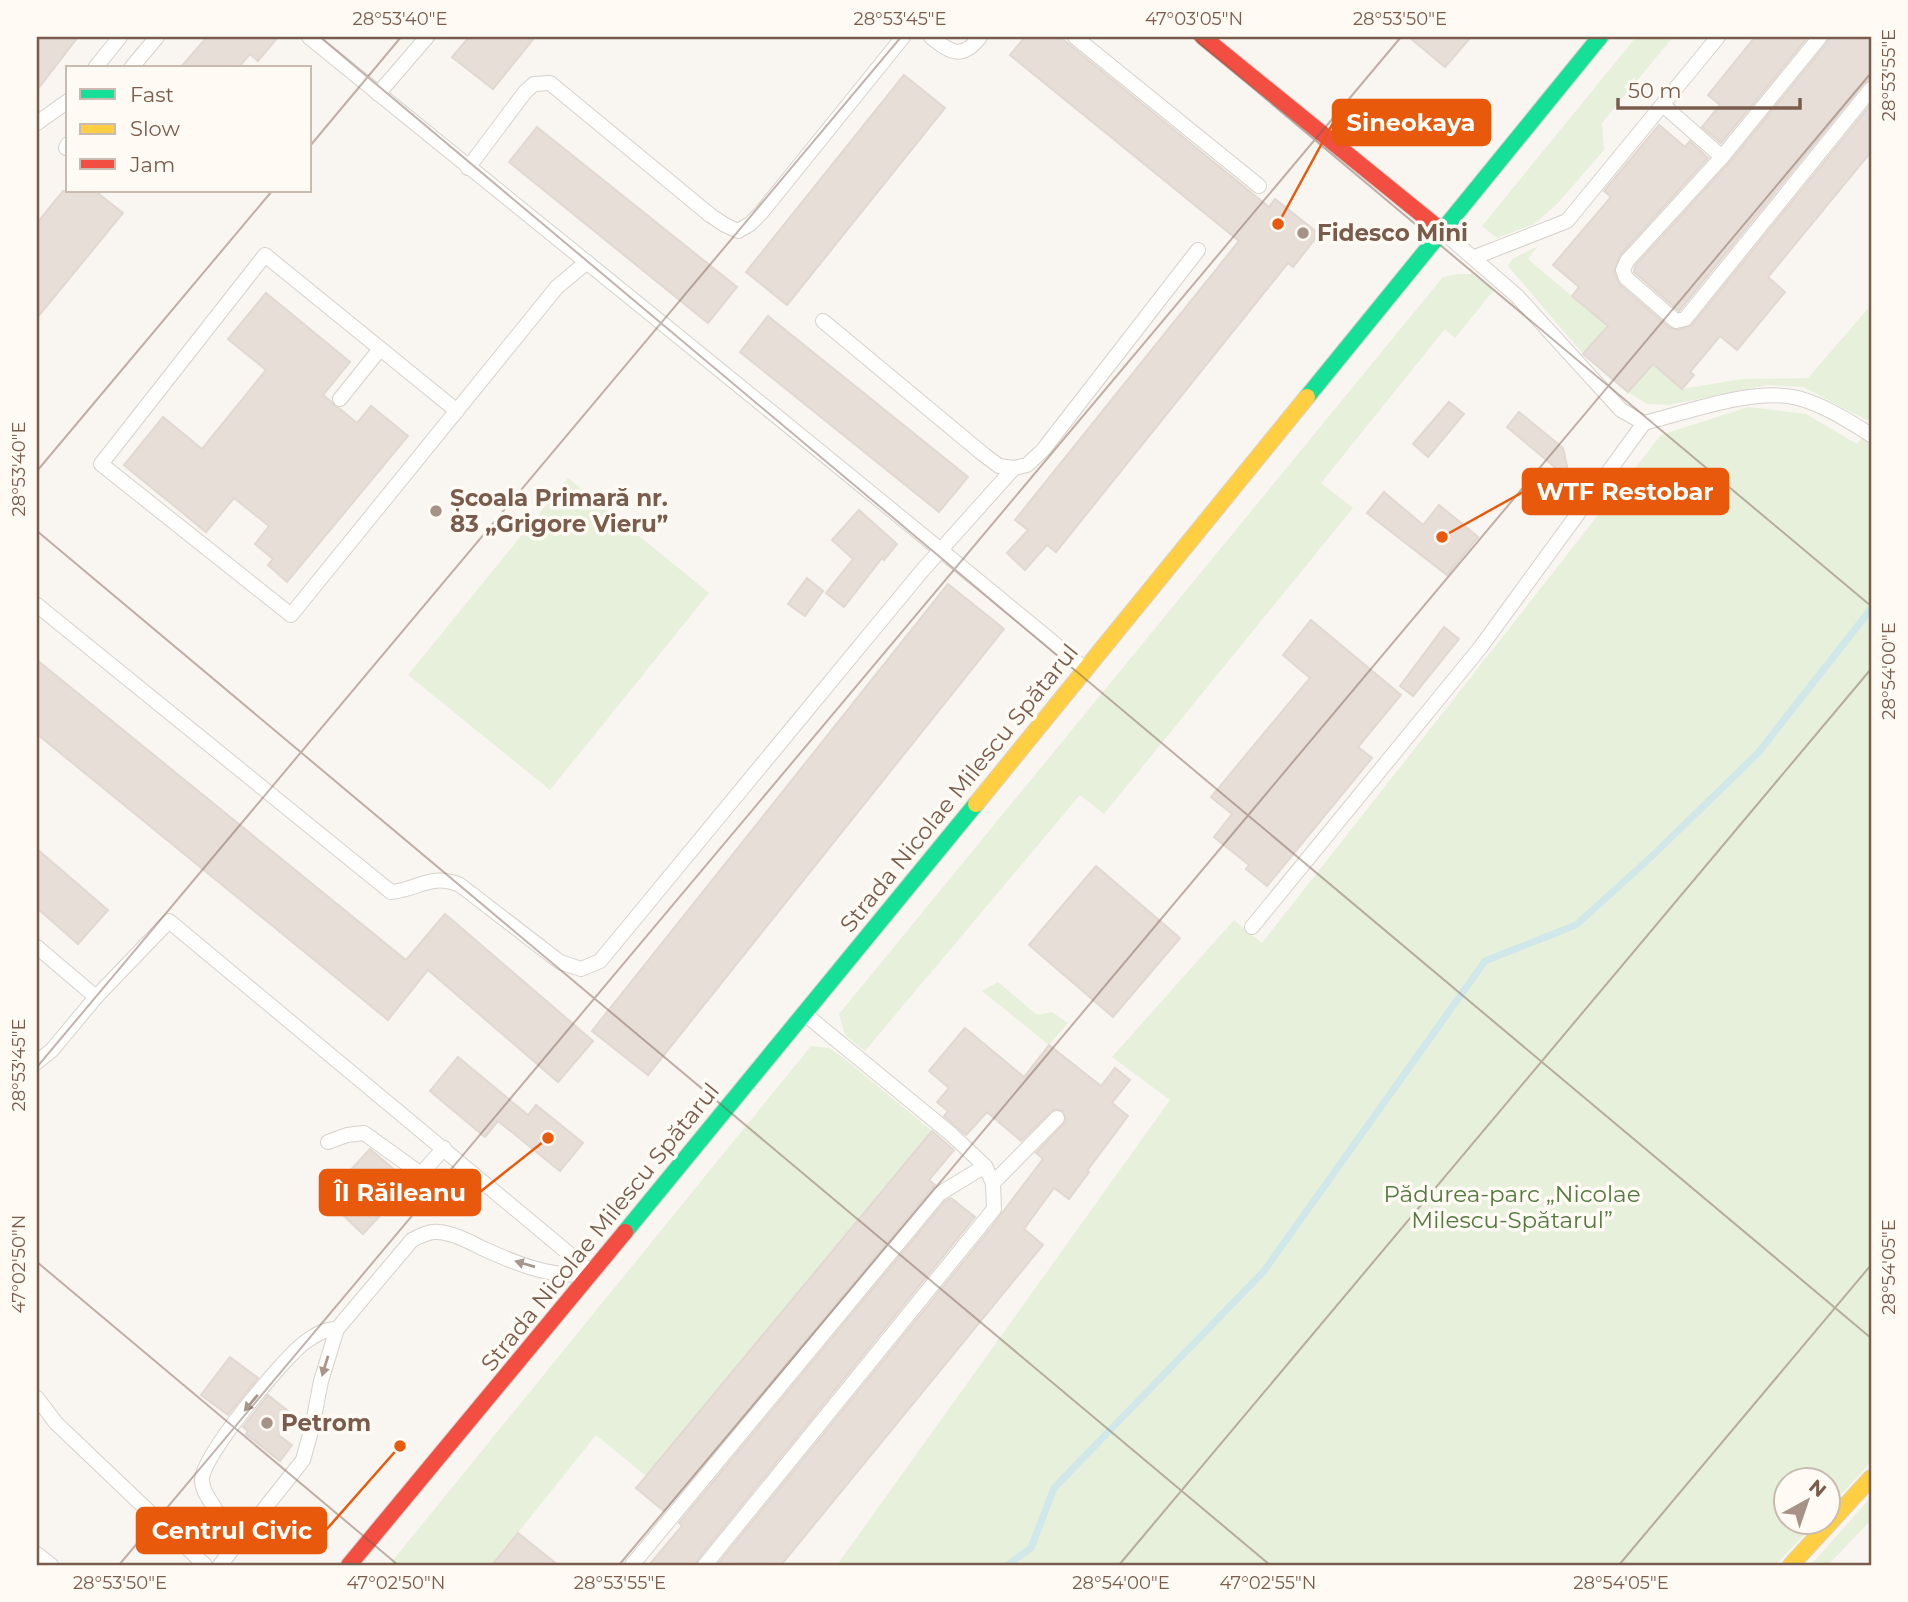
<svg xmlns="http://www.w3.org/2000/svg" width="1908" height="1602" font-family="Montserrat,sans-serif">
  <rect width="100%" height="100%" fill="#f9f5f0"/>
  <!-- green -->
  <g fill="#e7f0db">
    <polygon points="1636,37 1673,37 1602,123 1604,150 1557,204 1534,224 1497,238 1482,226"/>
    <polygon points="1538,246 1528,259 1682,389 1741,379 1808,378 1871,305 1871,422 1803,387 1768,385 1669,405 1647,404 1628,392 1583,354 1508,266 1512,259"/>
    <polygon points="1458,274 1472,274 1494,290 1455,338 1445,329 1321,483 1353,508 1104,814 1080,795 865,1051 845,1035 839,1014 1443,277"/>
    <polygon points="1748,407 1806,414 1857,444 1871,427 1871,1462 1828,1509 1828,1480 1786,1480 1786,1522 1816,1522 1776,1565 837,1565 1170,1100 1112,1057 1234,920 1262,943 1661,435"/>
    <polygon points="568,478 709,593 550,790 408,675"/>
    <polygon points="998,982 1037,1015 1052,1012 1068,1023 1049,1045 982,991"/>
    <polygon points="811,1046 829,1048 841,1056 932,1131 646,1476 596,1435 492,1565 389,1565"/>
    <polygon points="1871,1497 1871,1520 1828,1565 1811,1565"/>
  </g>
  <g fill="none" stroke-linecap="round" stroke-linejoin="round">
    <!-- stream -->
    <polyline stroke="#d0e8ea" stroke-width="7" points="1008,1565 1031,1548 1054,1488 1264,1271 1485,961 1576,925 1649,859 1758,753 1871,609"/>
  </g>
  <!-- building -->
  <g fill="#e6ded7" stroke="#e2d8d2" stroke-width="2">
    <polygon points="37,37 78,37 37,90"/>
    <polygon points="207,37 278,37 258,61 250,54 238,68 180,68"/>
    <polygon points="469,37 535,37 493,89 452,57"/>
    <polygon points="1025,37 1060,37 1269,207 1275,199 1319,234 1293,267 1288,263 1056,552 1047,545 1025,570 1007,553 1028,530 1015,520 1239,241 1010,55"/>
    <polygon points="1409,37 1471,37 1445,67"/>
    <polygon points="1755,37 1808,37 1721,143 1702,127 1720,105 1708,95"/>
    <polygon points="1829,37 1871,37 1871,80 1864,83 1679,311 1634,272 1635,266 1729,163 1827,43"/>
    <polygon points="904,75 945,108 787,305 746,272"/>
    <polygon points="1871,104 1871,152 1768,277 1785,292 1737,350 1720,336 1690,372 1694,375 1682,389 1653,364 1628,392 1583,354 1608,326 1572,296 1579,287 1553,265 1611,197 1604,191 1659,125 1685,147 1690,141 1708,158 1620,255 1614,272 1620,285 1670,328 1678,330 1692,325"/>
    <polygon points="537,127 737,287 708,323 509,162"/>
    <polygon points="63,191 95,191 123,213 37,318 37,223"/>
    <polygon points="266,293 350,362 323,395 357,423 371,406 408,436 287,582 268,565 273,559 255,544 269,526 234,498 206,532 124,465 163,417 202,449 266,370 228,339"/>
    <polygon points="768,316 968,477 939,512 740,352"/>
    <polygon points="1449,402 1464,414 1428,457 1413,444"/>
    <polygon points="1519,412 1563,448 1570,480 1507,427"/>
    <polygon points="1384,492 1423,525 1439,505 1478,537 1447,575 1367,513"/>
    <polygon points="859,510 897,544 884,560 882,558 844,607 826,593 853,559 832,540"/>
    <polygon points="807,578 823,591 805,616 788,604"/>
    <polygon points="948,584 1004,629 648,1075 592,1031"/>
    <polygon points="1311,620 1401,695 1358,747 1372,758 1267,886 1246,869 1249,865 1214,837 1232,814 1211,797 1310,678 1283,655"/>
    <polygon points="1444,627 1459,639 1413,696 1400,686"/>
    <polygon points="37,660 406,960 445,914 593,1041 558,1082 428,970 388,1020 37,734"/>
    <polygon points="37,849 108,910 78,944 37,908"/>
    <polygon points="1096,866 1180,938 1113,1017 1029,945"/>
    <polygon points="965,1028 1024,1077 1049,1045 1101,1086 1115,1068 1130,1080 1112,1103 1128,1116 1087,1171 1089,1172 1069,1199 1054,1188 1024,1229 1043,1245 781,1565 717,1565 990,1229 1043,1159 1036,1153 1066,1121 1063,1111 1054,1109 1021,1141 987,1112 966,1135 944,1116 948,1111 937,1102 949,1088 929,1071"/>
    <polygon points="458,1057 528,1115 536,1105 583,1143 560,1171 498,1121 485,1137 430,1091"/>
    <polygon points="932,1131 954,1150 929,1180 935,1185 664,1511 636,1488"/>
    <polygon points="370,1149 410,1183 363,1234 325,1198"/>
    <polygon points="951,1198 975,1217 698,1559 696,1565 649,1565 682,1526 679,1523 945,1201"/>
    <polygon points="230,1357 258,1378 228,1415 201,1395"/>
    <polygon points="268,1395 293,1415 278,1435 292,1445 280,1461 246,1434 248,1431 243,1427"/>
    <polygon points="518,1533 558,1565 492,1565"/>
  </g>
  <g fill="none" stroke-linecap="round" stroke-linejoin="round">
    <!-- lane casing -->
    <g stroke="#d7d1cb" stroke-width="16">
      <g id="lane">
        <path d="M309,37C567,247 827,455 1084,668"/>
        <path d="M931,37C951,53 962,60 980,37"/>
        <polyline points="1075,37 1259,186"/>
        <polyline points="1820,37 1722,157 1627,261 1623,270 1626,278 1676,321 1685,319 1871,89"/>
        <polyline points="95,68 120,37"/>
        <polyline points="131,68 157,37"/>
        <polyline points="378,94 427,37"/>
        <polyline points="1663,105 1722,157"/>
        <polyline points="37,123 68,101"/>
        <polyline points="66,148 68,144"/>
        <polyline points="468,168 525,92 534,84 550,83 710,215 725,225 738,231 750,224 761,213 903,37"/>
        <path d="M1442,231L1517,296L1621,410L1644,423C1688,412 1754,387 1798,398C1824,405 1849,421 1871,435"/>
        <polyline points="1475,257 1567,221 1718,37"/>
        <polyline points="823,321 983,454 999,466 1014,468"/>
        <polyline points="340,399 380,349"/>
        <polyline points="457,411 265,255 101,464 291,615 557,287 587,262"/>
        <path d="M37,605L391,892C419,889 431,873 460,885L560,962L581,969L600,961L921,572L1014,468L1027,465L1043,450L1198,250"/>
        <polyline points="1252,927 1480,648 1644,423"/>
        <polyline points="37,947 96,997"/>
        <polyline points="37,1062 52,1050 96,997 169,921 591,1272"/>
        <polyline points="328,1142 347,1135 364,1133 421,1174 444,1148"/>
        <polyline points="993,1183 1057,1118"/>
        <polyline points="37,1398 56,1423 205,1565"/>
        <polyline points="37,1554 51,1565"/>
        <path d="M228,1555C226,1539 223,1523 215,1509C210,1499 202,1492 202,1480C201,1457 283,1359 304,1343C315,1335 324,1329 337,1329"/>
        <path d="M220,1565L303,1460L312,1428L321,1381L337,1329L412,1240C420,1236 428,1231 438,1232C454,1233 470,1242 484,1249C513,1262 548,1277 580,1274"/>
        <polyline points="632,1565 939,1194 985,1166"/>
        <polyline points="705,1565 994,1209 993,1183 985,1166 951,1134 806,1015"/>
      </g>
    </g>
    <!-- fast casing -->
    <g stroke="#d9d2cb" stroke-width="18">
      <g id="fast">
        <polyline points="1307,397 1600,37"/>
        <polyline points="625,1232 976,804"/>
      </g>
    </g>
    <!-- slow casing -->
    <g stroke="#d9d2cb" stroke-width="18">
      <g id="slow">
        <polyline points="976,804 1307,397"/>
        <polyline points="1791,1565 1871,1478"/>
      </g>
    </g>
    <!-- jam casing -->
    <g stroke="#d9d2cb" stroke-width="18">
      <g id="jam">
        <polyline points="1203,37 1442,231"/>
        <polyline points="349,1565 625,1232"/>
      </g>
    </g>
    <!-- lane -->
    <use href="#lane" stroke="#fefefd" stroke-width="14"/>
    <!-- fast -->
    <use href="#fast" stroke="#16e098" stroke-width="16"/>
    <!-- slow -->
    <use href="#slow" stroke="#ffcf43" stroke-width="16"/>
    <!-- jam -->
    <use href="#jam" stroke="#f24e42" stroke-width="16"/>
  </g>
  <!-- one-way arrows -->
  <defs><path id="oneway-solid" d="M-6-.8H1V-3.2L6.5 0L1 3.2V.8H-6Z" transform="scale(1.75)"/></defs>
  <g fill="#a8958b">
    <use href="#oneway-solid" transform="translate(525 1264) rotate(-164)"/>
    <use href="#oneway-solid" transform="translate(325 1366) rotate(107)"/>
    <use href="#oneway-solid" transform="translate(251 1403) rotate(130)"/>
  </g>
  <!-- ticks -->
  <path fill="none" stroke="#7a5c4d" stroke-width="2" stroke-opacity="0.45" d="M320,37L1871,1338M1192,37L1871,606M310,146L401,37M37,471L272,191M37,531L1270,1565M37,1067L901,37M37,1262L398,1565M119,1565L1401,37M619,1565L1871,73M1119,1565L1871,669M1619,1565L1871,1265"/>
  <!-- markers -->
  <g fill="#a69286" stroke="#fffaf3" stroke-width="2.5">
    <circle cx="1303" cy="233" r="7"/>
    <circle cx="436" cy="511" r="7"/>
    <circle cx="267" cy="1423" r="7"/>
  </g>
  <g text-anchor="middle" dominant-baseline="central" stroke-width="7" stroke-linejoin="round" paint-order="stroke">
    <!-- poi labels -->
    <g font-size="23" font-weight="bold" fill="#7a5c4d" stroke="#fffaf3" text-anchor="start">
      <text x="1317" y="233">Fidesco Mini</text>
      <text x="450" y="498">Școala Primară nr.<tspan x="450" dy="26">83 „Grigore Vieru”</tspan></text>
      <text x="281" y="1423">Petrom</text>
    </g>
    <!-- street labels -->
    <g font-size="23" fill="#7a5c4d" stroke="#fffaf3">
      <text transform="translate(959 788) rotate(-51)">Strada Nicolae Milescu Spătarul</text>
      <text transform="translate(600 1227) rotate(-51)">Strada Nicolae Milescu Spătarul</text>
    </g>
    <!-- park labels -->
    <g font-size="23" fill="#537a41" stroke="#fffaf3">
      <text x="1512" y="1194">Pădurea-parc „Nicolae<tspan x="1512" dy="26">Milescu-Spătarul”</tspan></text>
    </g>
  </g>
  <!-- callouts -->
  <path fill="none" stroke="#e8590c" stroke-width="2.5" d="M1278 224L1333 123M1442 537L1523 492M548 1138L480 1192M400 1446L326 1530"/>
  <g fill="#e8590c" stroke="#fffaf3" stroke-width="2.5">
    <circle cx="1278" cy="224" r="7"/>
    <circle cx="1442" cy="537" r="7"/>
    <circle cx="548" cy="1138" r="7"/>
    <circle cx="400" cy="1446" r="7"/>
  </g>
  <g fill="#e8590c" stroke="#e8590c" stroke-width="2.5">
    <rect x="1333" y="100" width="157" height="45" rx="7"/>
    <rect x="1523" y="469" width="205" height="45" rx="7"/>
    <rect x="320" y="1170" width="160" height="45" rx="7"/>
    <rect x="137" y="1508" width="189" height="45" rx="7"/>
  </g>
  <g font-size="24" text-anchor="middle" font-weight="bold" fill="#fff">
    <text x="1411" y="131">Sineokaya</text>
    <text x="1625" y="500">WTF Restobar</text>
    <text x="400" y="1201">ÎI Răileanu</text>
    <text x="232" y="1539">Centrul Civic</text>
  </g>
  <!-- border -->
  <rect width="1908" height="1602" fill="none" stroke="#fffaf3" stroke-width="77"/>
  <!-- legend -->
  <rect x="66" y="66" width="245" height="126" fill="#fffaf3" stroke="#cabbb1" stroke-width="2"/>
  <rect x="80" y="89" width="35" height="10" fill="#16e098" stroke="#cabbb1" stroke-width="2"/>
  <text x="130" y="102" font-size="21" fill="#7a5c4d">Fast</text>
  <rect x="80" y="124" width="35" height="10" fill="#ffcf43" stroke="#cabbb1" stroke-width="2"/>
  <text x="130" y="136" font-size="21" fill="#7a5c4d">Slow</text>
  <rect x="80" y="159" width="35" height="10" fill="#f24e42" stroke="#cabbb1" stroke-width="2"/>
  <text x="130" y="172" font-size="21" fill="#7a5c4d">Jam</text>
  <!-- north arrow -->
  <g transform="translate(1807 1501) rotate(40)"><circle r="33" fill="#fffaf3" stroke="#cabbb1" stroke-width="2"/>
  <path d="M0-5L12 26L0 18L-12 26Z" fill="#a69286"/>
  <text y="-10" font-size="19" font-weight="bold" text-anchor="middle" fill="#7a5c4d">N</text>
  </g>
  <!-- scale -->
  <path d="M1618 98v10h182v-10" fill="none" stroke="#7a5c4d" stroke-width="3.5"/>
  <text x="1628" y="98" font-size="21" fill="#7a5c4d" stroke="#fffaf3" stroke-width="5" paint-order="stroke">50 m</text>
  <rect x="38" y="38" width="1832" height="1526" fill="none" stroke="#7a5c4d" stroke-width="2.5"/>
  <g font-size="18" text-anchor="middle" fill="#7a5c4d">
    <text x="400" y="25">28°53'40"E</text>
    <text x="900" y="25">28°53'45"E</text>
    <text x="1194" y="25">47°03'05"N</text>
    <text x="1400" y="25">28°53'50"E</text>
    <text transform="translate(1889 75) rotate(-90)" y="6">28°53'55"E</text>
    <text transform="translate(19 469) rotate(-90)" y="6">28°53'40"E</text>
    <text transform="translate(1889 671) rotate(-90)" y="6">28°54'00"E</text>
    <text transform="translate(19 1065) rotate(-90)" y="6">28°53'45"E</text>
    <text transform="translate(19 1264) rotate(-90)" y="6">47°02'50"N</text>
    <text transform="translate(1889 1267) rotate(-90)" y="6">28°54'05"E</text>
    <text x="120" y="1589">28°53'50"E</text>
    <text x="396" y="1589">47°02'50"N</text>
    <text x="620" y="1589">28°53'55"E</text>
    <text x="1121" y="1589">28°54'00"E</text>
    <text x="1268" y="1589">47°02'55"N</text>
    <text x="1621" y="1589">28°54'05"E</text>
  </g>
</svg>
